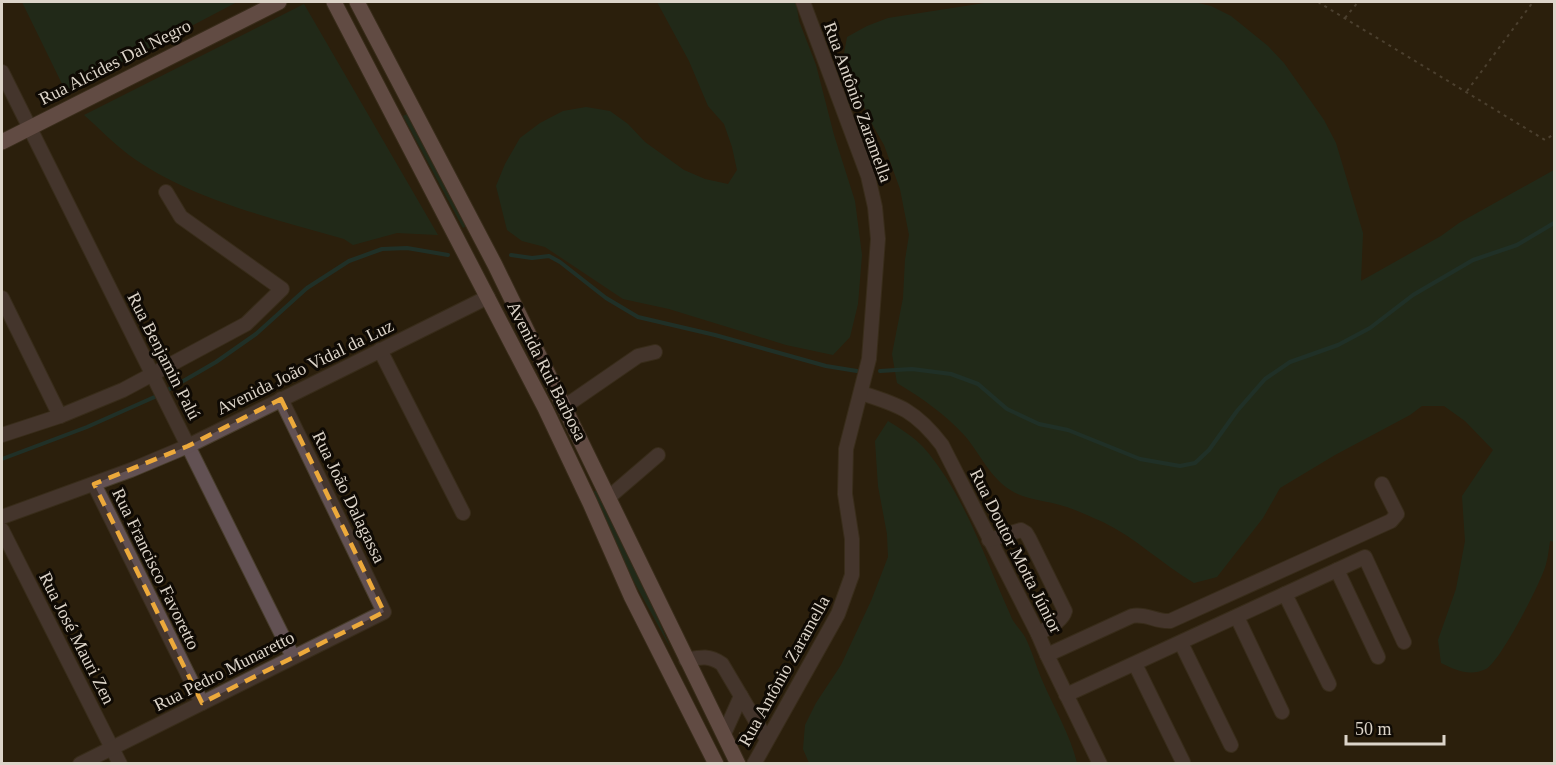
<svg xmlns="http://www.w3.org/2000/svg" width="1556" height="765" font-family="Georgia,serif">
  <rect width="100%" height="100%" fill="#2b1f0c"/>
  <!-- green -->
  <g fill="#143727">
    <polygon points="22,2 237,2 66,92"/>
    <polygon points="657,2 796,2 799,21 816,65 834,135 855,201 862,255 858,304 850,337 833,355 786,345 669,309 623,299 545,247 522,241 507,230 496,186 505,164 520,138 540,123 563,111 586,107 610,111 628,124 645,142 684,170 705,179 728,184 737,170 732,147 724,124 708,106 689,61"/>
    <path d="M991,2H1194L1211,6L1231,16L1268,46L1284,63L1324,120L1336,143L1363,233L1361,281L1441,236L1459,223L1554,170V542L1550,541C1549,548 1548,557 1546,564C1542,581 1500,662 1486,669C1469,677 1456,670 1441,663L1438,640L1456,589L1465,541L1462,496L1493,450L1465,421L1444,406H1422L1410,415L1335,455L1280,488L1263,518L1217,577L1194,583C1162,564 1136,538 1103,522C1089,516 1075,509 1060,505C1044,500 1027,500 1012,491C990,478 981,455 965,436C945,414 922,398 897,383L892,354L903,298L905,260L909,235L900,189L884,145L872,124L843,59L847,37L867,26L888,18Z"/>
    <path d="M304,4L438,235L397,233L353,245L344,239C272,218 191,200 129,155C113,143 99,128 84,115Z"/>
    <polygon points="411,112 467,225 463,228 403,116"/>
    <path d="M888,421C901,429 914,437 924,448C965,495 985,559 1010,614C1013,623 1020,629 1025,637C1032,651 1036,666 1042,680C1054,708 1070,734 1077,763H809L803,749L805,725L816,703L841,665L871,601L888,557L887,534L878,486L875,441Z"/>
    <polygon points="597,490 630,554 671,649 632,578 593,492"/>
  </g>
  <g fill="none" stroke-linecap="round" stroke-linejoin="round">
    <!-- stream -->
    <g stroke="#134547" stroke-width="4">
      <polyline points="511,255 532,258 549,256 560,262 606,298 638,317 715,335 826,366 857,371"/>
      <polyline points="880,371 912,369 951,374 978,384 1007,409 1039,424 1068,430 1140,459 1180,466 1195,463 1209,450 1237,411 1265,379 1290,362 1338,345 1370,328 1413,295 1473,260 1517,245 1554,223"/>
      <polyline points="166,391 216,362 256,334 307,288 349,261 382,249 407,248 448,255"/>
      <polyline points="2,459 87,427 159,395"/>
    </g>
    <!-- minor casing -->
    <g stroke="#473c2a" stroke-width="16">
      <g id="minor">
        <polyline points="2,72 293,657"/>
        <polyline points="2,298 60,416"/>
        <polyline points="380,350 463,513"/>
        <path d="M861,393C900,405 916,411 942,445L1038,634L1047,655L1100,764"/>
        <polyline points="564,407 638,356 655,352"/>
        <polyline points="2,435 60,416 123,390 246,324 282,289 181,217 166,192"/>
        <polyline points="94,484 202,703"/>
        <polyline points="608,498 658,455"/>
        <polyline points="2,517 131,470 188,446 488,297"/>
        <polyline points="2,530 120,764"/>
        <path d="M989,540L1021,530L1026,533L1029,538L1065,611C1062,622 1047,628 1038,634"/>
        <polyline points="1337,570 1378,657"/>
        <polyline points="1285,594 1329,684"/>
        <polyline points="1237,617 1282,712"/>
        <polyline points="1181,643 1231,745"/>
        <path d="M1047,655L1132,616C1146,613 1156,622 1170,621L1391,521L1397,514L1382,484"/>
        <path d="M686,660C701,657 709,655 722,664L767,740"/>
        <polyline points="1135,664 1183,762"/>
        <polyline points="1066,695 1365,557 1404,642"/>
        <polyline points="724,734 741,696"/>
        <polyline points="80,764 384,612 281,399"/>
        <polyline points="754,764 838,614 852,575 852,539 845,494 846,449 869,359 878,239 875,207 868,176 803,2"/>
      </g>
    </g>
    <!-- major casing -->
    <g stroke="#473c2a" stroke-width="17">
      <g id="major">
        <polyline points="334,2 545,408 590,503 631,596 716,764"/>
        <polyline points="357,2 495,265 738,764"/>
        <polyline points="2,142 279,2"/>
      </g>
    </g>
    <!-- path -->
    <g stroke="#726858" stroke-width="2" stroke-dasharray="3 4.5" stroke-linecap="butt">
      <polyline points="1318,2 1545,140 1554,134"/>
      <polyline points="1345,18 1358,2"/>
      <polyline points="1467,91 1533,2"/>
      <polyline points="739,733 749,737 751,741"/>
    </g>
    <!-- minor -->
    <use href="#minor" stroke="#625153" stroke-width="14"/>
    <!-- major -->
    <use href="#major" stroke="#a38085" stroke-width="15"/>
  </g>
  <!-- marked area -->
  <path d="M0 0H1556V765H0ZM281,399L384,612L202,703L94,484L188,446Z" fill="#2b1f0c" fill-opacity=".55" fill-rule="evenodd"/>
  <path fill="none" stroke="#eca93b" stroke-width="4.5" stroke-dasharray="12 8" stroke-linejoin="round" d="M281,399L384,612L202,703L94,484L188,446Z"/>
  <g text-anchor="middle" dominant-baseline="central" stroke-width="6" stroke-linejoin="round" paint-order="stroke">
    <!-- street labels -->
    <g font-size="18" fill="#dcd4c9" stroke="#0f0a04">
      <text transform="translate(115 62) rotate(-27)">Rua Alcides Dal Negro</text>
      <text transform="translate(858 102) rotate(70)">Rua Antônio Zaramella</text>
      <text transform="translate(164 356) rotate(63)">Rua Benjamin Palú</text>
      <text transform="translate(305 367) rotate(-26)">Avenida João Vidal da Luz</text>
      <text transform="translate(547 371) rotate(63)">Avenida Rui Barbosa</text>
      <text transform="translate(349 497) rotate(64)">Rua João Dalagassa</text>
      <text transform="translate(1016 551) rotate(63)">Rua Doutor Motta Júnior</text>
      <text transform="translate(156 569) rotate(64)">Rua Francisco Favoretto</text>
      <text transform="translate(77 638) rotate(63)">Rua José Mauri Zen</text>
      <text transform="translate(224 671) rotate(-27)">Rua Pedro Munaretto</text>
      <text transform="translate(784 671) rotate(-61)">Rua Antônio Zaramella</text>
    </g>
  </g>
  <!-- border -->
  <rect width="1556" height="765" fill="none" stroke="#dcd4c9" stroke-width="6"/>
  <!-- scale -->
  <path d="M1346 735v9h98v-9" fill="none" stroke="#dcd4c9" stroke-width="3"/>
  <text x="1355" y="735" font-size="18" fill="#dcd4c9" stroke="#0f0a04" stroke-width="4.5" paint-order="stroke">50 m</text>
</svg>
